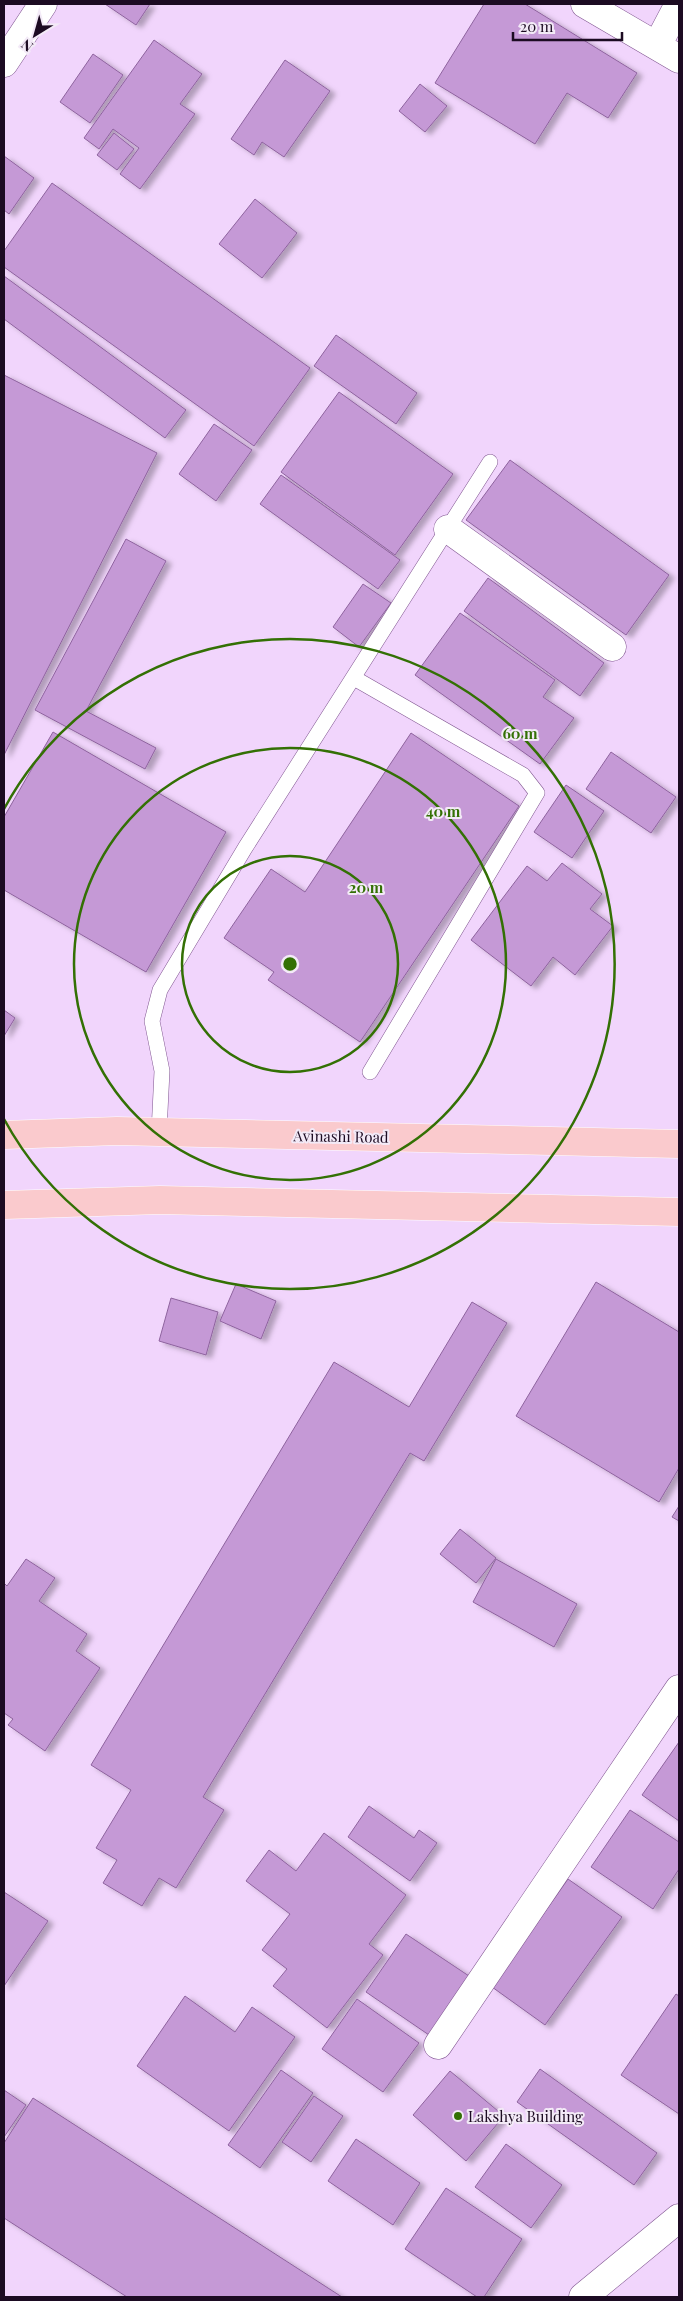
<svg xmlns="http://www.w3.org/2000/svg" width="683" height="2301" font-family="'Playfair Display',serif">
  <defs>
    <filter id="shadow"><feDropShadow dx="5.5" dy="3" stdDeviation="2.5" flood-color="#0004"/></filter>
  </defs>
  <rect width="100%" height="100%" fill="#f1d5fc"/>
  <!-- building -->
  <g fill="#c599d6" stroke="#8e639e" filter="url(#shadow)">
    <polygon points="105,4 150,4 136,25"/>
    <polygon points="484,4 525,4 637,73 608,118 567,93 535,144 435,83"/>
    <polygon points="154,40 202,74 180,104 195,114 140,189 120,174 139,148 113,129 99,149 84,138"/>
    <polygon points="93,54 123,75 90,123 60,102"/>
    <polygon points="285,60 330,91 284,157 262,142 254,155 231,139"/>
    <polygon points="420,84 447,106 425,132 399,111"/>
    <polygon points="114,133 134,149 117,170 97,155"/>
    <polygon points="4,156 34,178 9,214 4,210"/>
    <polygon points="52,183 310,368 254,446 4,267 4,251"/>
    <polygon points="255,199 297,233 262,278 219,244"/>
    <polygon points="4,276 186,410 165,438 4,319"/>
    <polygon points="336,335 417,393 396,424 314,366"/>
    <polygon points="4,375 157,453 4,755"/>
    <polygon points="339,392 453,474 395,555 281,472"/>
    <polygon points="214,424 252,450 216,501 179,474"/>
    <polygon points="510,460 669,575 626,635 466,520"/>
    <polygon points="281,475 400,560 378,589 260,504"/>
    <polygon points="126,539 166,561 86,711 156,748 145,769 35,710"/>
    <polygon points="488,578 604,663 580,696 464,611"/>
    <polygon points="363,584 391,603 359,647 333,627"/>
    <polygon points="460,613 555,680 543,697 574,718 540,764 415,675"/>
    <polygon points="53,732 226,832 146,972 4,890 4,817"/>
    <polygon points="411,733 519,806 360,1042 268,980 274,972 224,938 271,869 305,892"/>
    <polygon points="611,752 676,797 651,833 586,789"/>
    <polygon points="566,785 604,811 572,858 534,832"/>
    <polygon points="562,863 602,894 590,909 613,926 575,975 553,957 531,986 471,940 527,866 547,881"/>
    <polygon points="4,1010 15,1018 4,1036"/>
    <polygon points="596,1282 679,1332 679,1468 659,1502 516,1416"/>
    <polygon points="236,1284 276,1301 261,1339 220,1321"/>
    <polygon points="171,1298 218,1312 206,1355 159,1341"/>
    <polygon points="472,1302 507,1323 424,1461 410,1453 203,1797 224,1810 176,1888 159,1878 142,1906 103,1883 117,1860 96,1848 131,1790 91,1765 334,1362 409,1407"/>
    <polygon points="679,1506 679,1521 672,1517"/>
    <polygon points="460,1529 496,1558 476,1583 440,1554"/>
    <polygon points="26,1559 55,1578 39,1601 87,1634 76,1651 100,1668 45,1751 8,1725 13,1719 4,1713 4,1583 7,1586"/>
    <polygon points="496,1559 577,1604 554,1647 473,1602"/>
    <polygon points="679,1742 679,1821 642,1795"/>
    <polygon points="369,1806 414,1838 419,1830 437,1843 410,1881 348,1837"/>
    <polygon points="630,1810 679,1842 679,1869 653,1909 591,1867"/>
    <polygon points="324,1833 406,1895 369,1944 383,1955 327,2028 273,1986 287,1969 262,1950 290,1914 246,1881 269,1850 296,1871"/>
    <polygon points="568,1879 622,1917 545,2025 492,1987"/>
    <polygon points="4,1892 48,1921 4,1986"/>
    <polygon points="406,1934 469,1976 429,2035 366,1992"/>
    <polygon points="676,1994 679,1996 679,2114 621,2075"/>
    <polygon points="185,1996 235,2032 252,2007 295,2037 229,2131 137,2066"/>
    <polygon points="357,1999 419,2043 383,2092 322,2049"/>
    <polygon points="540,2069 657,2153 634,2185 517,2102"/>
    <polygon points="281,2070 313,2093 260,2168 228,2145"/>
    <polygon points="450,2071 504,2116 466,2161 413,2115"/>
    <polygon points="4,2090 26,2105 4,2137"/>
    <polygon points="314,2096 343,2116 311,2162 282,2142"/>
    <polygon points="33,2098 342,2297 127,2297 4,2218 4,2143"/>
    <polygon points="356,2139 420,2183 393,2225 328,2181"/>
    <polygon points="506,2144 562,2185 531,2228 475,2187"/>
    <polygon points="446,2188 522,2239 484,2297 477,2297 405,2249"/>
  </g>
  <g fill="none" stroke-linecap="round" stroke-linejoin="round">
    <!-- lane casing -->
    <g stroke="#815791" stroke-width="16">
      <g id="lane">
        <polyline points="354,678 523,775 537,793 370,1072"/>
        <polyline points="159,1132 162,1071 152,1021 160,990 245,848 490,462"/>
      </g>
    </g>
    <!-- street casing -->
    <g stroke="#815791" stroke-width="29">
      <g id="street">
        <polyline points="585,4 679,59"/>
        <polyline points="658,44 679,4"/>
        <polyline points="4,63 43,4"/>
        <polyline points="448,529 612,647"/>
        <polyline points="438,2045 679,1689"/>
      </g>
    </g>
    <!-- secondary casing -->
    <g stroke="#815791" stroke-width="29">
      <polyline id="secondary" points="583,2297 679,2218"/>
    </g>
    <!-- primary casing -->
    <g stroke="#fff" stroke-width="29">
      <g id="primary">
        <polyline points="4,1135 117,1131 679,1144"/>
        <polyline points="4,1205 160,1200 679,1212"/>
      </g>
    </g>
    <!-- lane -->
    <use href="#lane" stroke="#fff" stroke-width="15"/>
    <!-- street -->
    <use href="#street" stroke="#fff" stroke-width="28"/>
    <!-- secondary -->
    <use href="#secondary" stroke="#fff" stroke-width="28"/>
    <!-- primary -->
    <use href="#primary" stroke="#facacd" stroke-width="28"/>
  </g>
  <!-- distance rings -->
  <g fill="none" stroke="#337004" stroke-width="2.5">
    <circle cx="290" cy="964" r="108"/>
    <circle cx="290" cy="964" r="216"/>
    <path d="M4 809A325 325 0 1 1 4 1119"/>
  </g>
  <!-- markers -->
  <circle fill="#337004" stroke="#f3eaf7" stroke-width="2" cx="458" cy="2116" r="5"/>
  <g text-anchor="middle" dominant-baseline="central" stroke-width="4" stroke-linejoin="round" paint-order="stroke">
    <!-- street labels -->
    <g font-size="15" fill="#1c0b22" stroke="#f3eaf7">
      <text transform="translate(341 1136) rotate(1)">Avinashi Road</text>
    </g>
    <!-- poi labels -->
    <g font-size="15" fill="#1c0b22" stroke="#f3eaf7" text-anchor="start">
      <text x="468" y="2116">Lakshya Building</text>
    </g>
  </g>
  <circle cx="290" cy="964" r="8" fill="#337004" stroke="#f3eaf7" stroke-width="2.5"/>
  <g font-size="15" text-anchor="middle" font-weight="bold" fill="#337004" stroke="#f3eaf7" stroke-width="4" stroke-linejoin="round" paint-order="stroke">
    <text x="520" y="739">60 m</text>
    <text x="443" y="817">40 m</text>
    <text x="366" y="893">20 m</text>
  </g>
  <!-- border -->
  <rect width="683" height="2301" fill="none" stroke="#1c0b22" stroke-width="10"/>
  <!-- north arrow -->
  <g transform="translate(35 35) rotate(217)" stroke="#f3eaf7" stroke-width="4" paint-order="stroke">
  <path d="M0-4L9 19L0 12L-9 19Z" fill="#1c0b22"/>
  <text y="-8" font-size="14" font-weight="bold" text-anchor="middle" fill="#1c0b22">N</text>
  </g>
  <!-- scale -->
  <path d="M513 32v8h109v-8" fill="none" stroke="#1c0b22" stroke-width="2.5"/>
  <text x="520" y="32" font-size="15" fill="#1c0b22" stroke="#f3eaf7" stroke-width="4" paint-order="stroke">20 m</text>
</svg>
